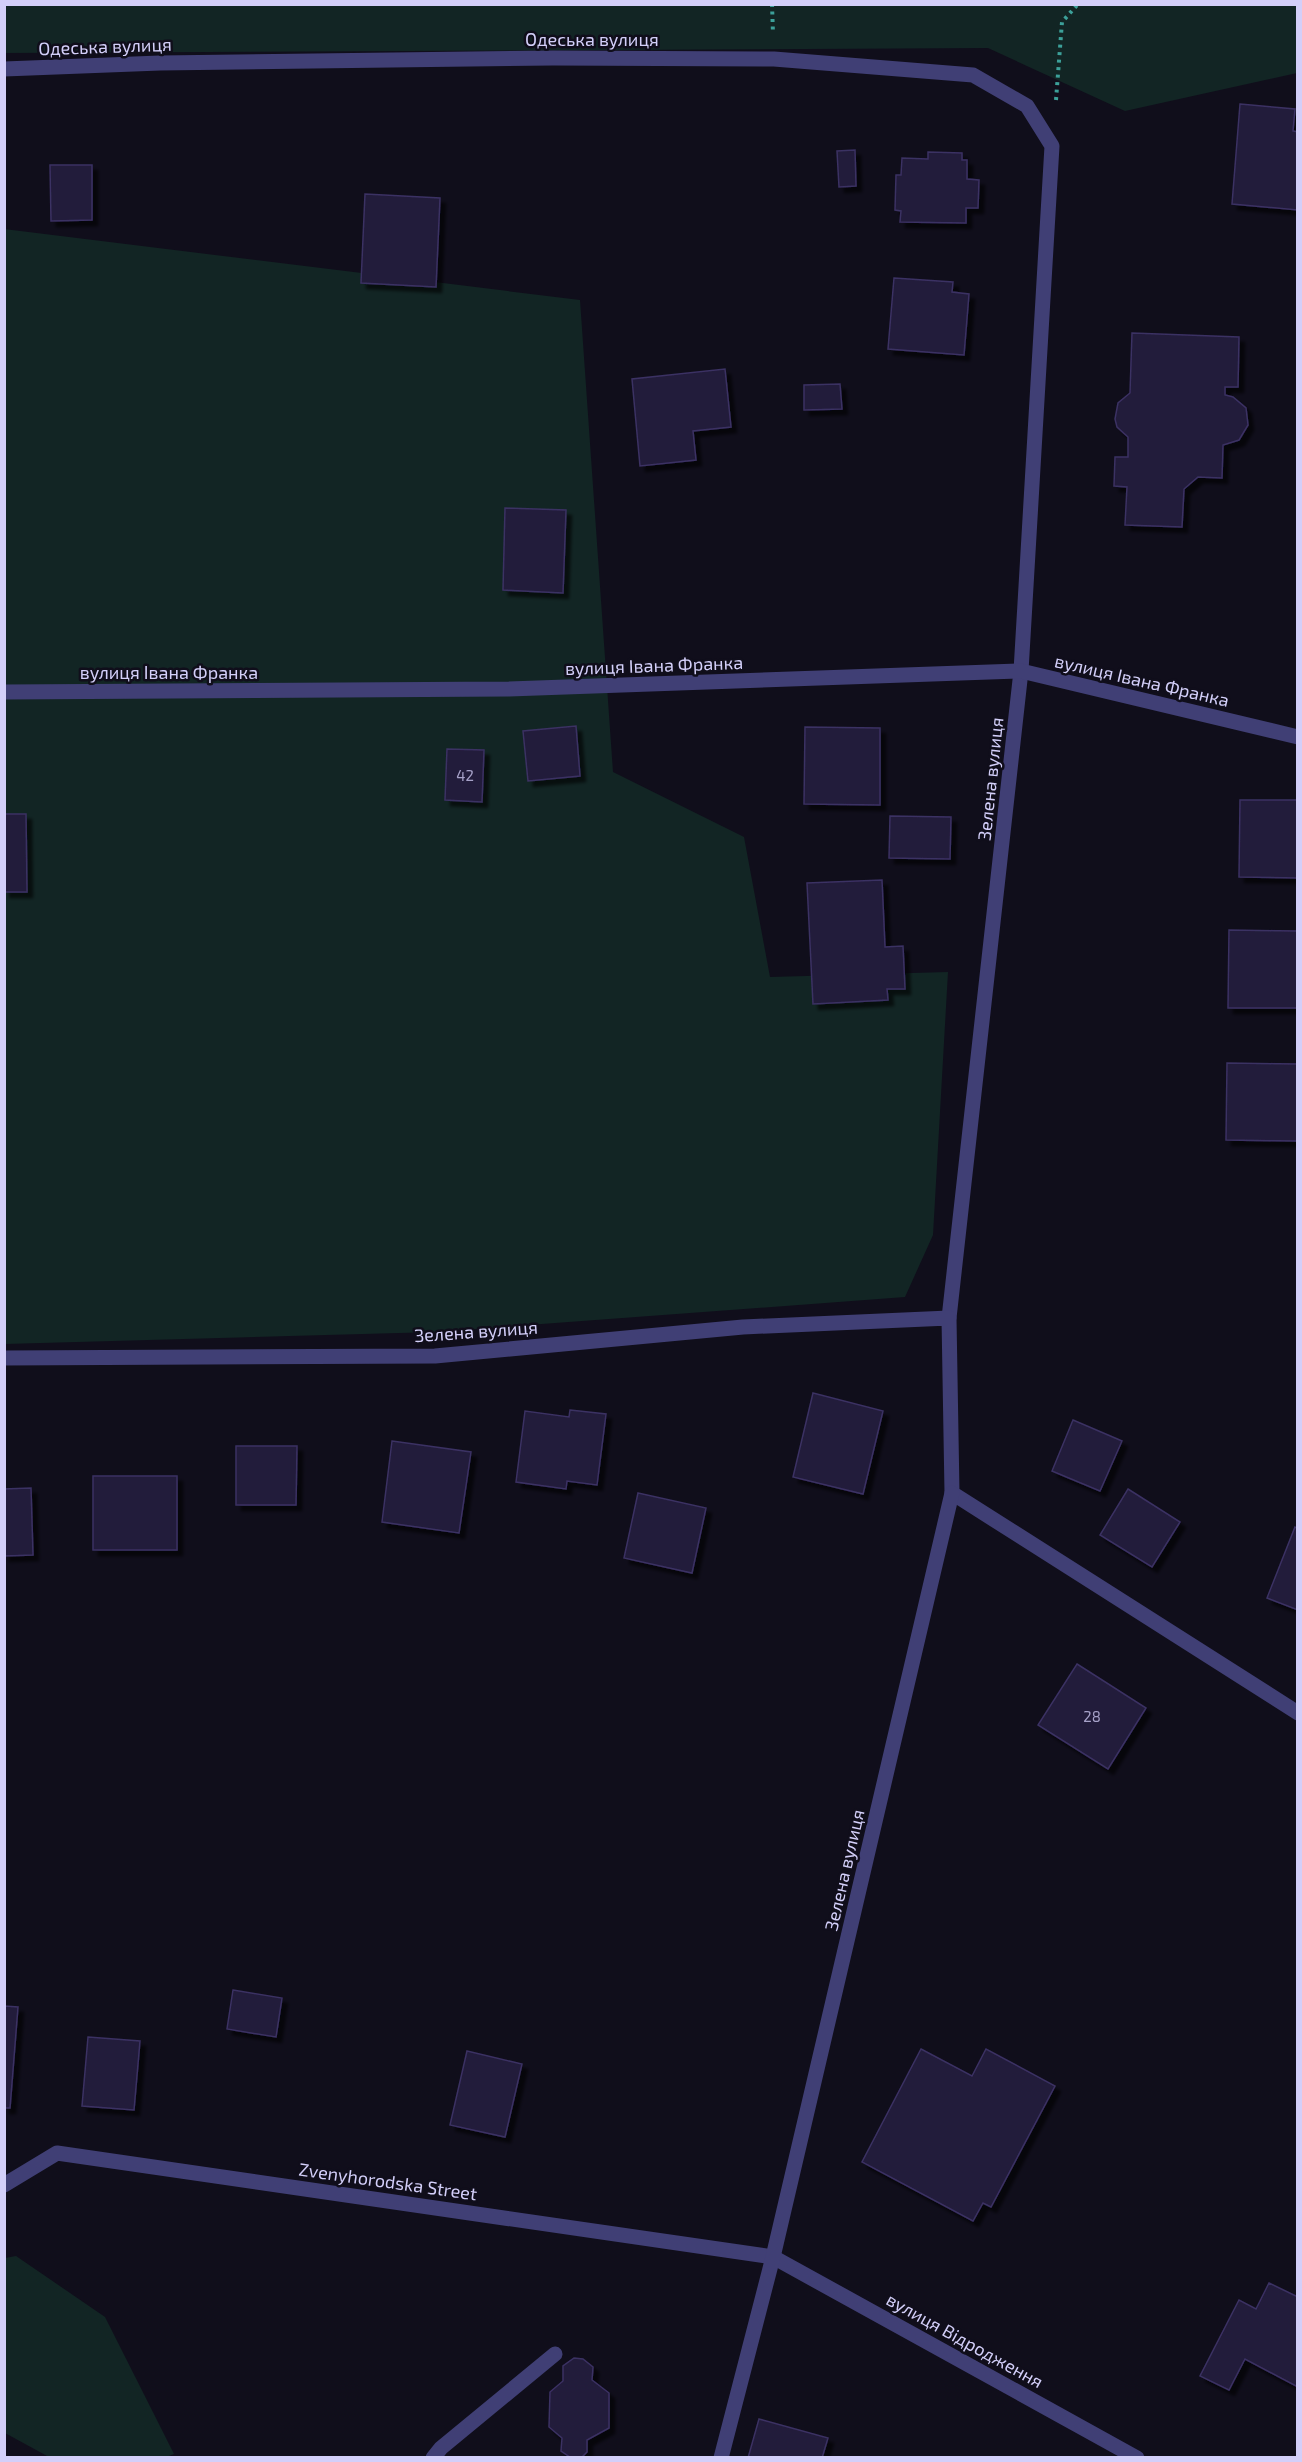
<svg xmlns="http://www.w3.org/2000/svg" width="1302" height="2462" font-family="'Exo 2',sans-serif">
  <defs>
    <filter id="shadow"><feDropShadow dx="5.5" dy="5.5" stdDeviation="1.5" flood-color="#0009"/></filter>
  </defs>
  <rect width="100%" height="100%" fill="#100e1b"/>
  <!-- green -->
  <g fill="#122524">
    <polygon points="4,5 1297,5 1297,73 1125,111 988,48 5,53"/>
    <polygon points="4,229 580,300 613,772 744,837 770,977 948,972 933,1235 905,1297 435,1332 5,1344"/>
    <polygon points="16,2256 105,2317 174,2454 164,2458 49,2457 5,2433 5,2258"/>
  </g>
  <!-- building -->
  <g fill="#221c3a" stroke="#3b3163" stroke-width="1.5" filter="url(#shadow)">
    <polygon points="1240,104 1295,109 1293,131 1298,132 1298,210 1232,204"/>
    <polygon points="855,150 856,186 839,187 837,151"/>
    <polygon points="928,152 962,153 962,160 967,160 967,179 979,180 978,208 966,208 966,223 900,222 901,211 895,210 896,175 901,175 902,158 928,159"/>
    <polygon points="50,165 92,165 92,220 51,221"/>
    <polygon points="365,194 440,198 436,287 361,283"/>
    <polygon points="894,278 953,282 952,292 969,294 964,355 888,349"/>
    <polygon points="1132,333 1239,337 1238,387 1225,387 1225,395 1233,397 1246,408 1248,425 1239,440 1223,445 1222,478 1198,477 1184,489 1182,527 1125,525 1127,487 1114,486 1115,457 1128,457 1128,437 1117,427 1115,419 1118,403 1130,393"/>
    <polygon points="725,369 731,427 693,431 696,460 640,466 632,379"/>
    <polygon points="840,384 842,409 804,410 804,385"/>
    <polygon points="505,508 566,510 563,593 503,590"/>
    <polygon points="576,726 580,776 528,781 523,731"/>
    <polygon points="805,727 880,728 880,805 804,804"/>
    <polygon points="447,749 484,750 482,802 445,800"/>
    <polygon points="1240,800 1298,800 1298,878 1239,877"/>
    <polygon points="4,814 26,814 27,892 4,892"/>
    <polygon points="890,816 951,817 950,859 889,858"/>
    <polygon points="882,880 885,947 903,946 905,989 887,989 888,1000 813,1004 807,883"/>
    <polygon points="1229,930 1298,931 1298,1008 1228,1008"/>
    <polygon points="1227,1063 1298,1064 1298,1141 1226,1140"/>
    <polygon points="813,1393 883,1411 863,1494 793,1477"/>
    <polygon points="570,1410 606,1414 597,1485 567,1481 566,1489 516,1482 525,1411 569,1417"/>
    <polygon points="1073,1420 1122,1441 1100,1491 1052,1471"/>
    <polygon points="392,1441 471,1452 459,1533 382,1522"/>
    <polygon points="236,1446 297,1446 296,1505 236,1505"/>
    <rect x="93" y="1476" width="84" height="74"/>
    <polygon points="31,1488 33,1555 4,1556 4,1489"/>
    <polygon points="1128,1489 1180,1522 1152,1567 1100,1535"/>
    <polygon points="638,1493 706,1508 692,1573 624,1558"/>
    <polygon points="1295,1527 1298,1529 1298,1610 1267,1598"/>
    <polygon points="1077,1664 1146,1708 1108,1769 1038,1725"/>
    <polygon points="233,1990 282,1998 276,2037 227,2029"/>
    <polygon points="4,2006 18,2007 10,2108 4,2108"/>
    <polygon points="88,2037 140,2041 134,2110 82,2106"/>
    <polygon points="921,2049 972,2076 986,2049 1055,2086 991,2207 983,2203 973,2221 862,2162"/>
    <polygon points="467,2051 522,2064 505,2137 450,2125"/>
    <polygon points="1269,2283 1298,2297 1298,2387 1245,2359 1229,2390 1200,2376 1239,2300 1256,2309"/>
    <polygon points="574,2358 583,2359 593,2367 592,2380 609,2393 609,2428 587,2440 587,2452 581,2458 570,2457 561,2451 562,2438 549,2427 550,2392 563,2381 563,2366"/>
    <polygon points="759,2419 828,2438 822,2458 748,2458"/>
  </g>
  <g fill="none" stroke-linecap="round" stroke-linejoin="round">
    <!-- path -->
    <g stroke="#3ca099" stroke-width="4" stroke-dasharray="3 4.5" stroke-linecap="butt">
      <polyline points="772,4 773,34"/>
      <polyline points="1056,100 1062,22 1078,4"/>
    </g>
    <!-- minor -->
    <g stroke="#403f75" stroke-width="15">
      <polyline points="4,69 160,63 553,58 774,59 973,75 1027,106 1052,146 1021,671 949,1318"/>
      <polyline points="4,692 509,689 1021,671 1298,737"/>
      <polyline points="4,1358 435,1356 743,1327 949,1318 952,1493 1298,1713"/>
      <polyline points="4,2185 57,2153 773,2257 1137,2458"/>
      <polyline points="433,2458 441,2448 555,2354"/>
      <polyline points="721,2458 773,2257 952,1493"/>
    </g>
  </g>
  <g text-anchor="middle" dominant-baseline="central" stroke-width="5" stroke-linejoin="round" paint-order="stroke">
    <!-- number labels -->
    <g font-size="15" fill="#a7a2c9">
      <text x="465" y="775">42</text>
      <text x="1092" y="1716">28</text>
    </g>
    <!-- street labels -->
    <g font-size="18" fill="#d3cff9" stroke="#100e1b">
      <text x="592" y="39">Одеська вулиця</text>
      <text transform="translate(105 46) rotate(-2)">Одеська вулиця</text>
      <text transform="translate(654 665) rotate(-2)">вулиця Івана Франка</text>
      <text x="169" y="672">вулиця Івана Франка</text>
      <text transform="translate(1142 680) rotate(13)">вулиця Івана Франка</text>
      <text transform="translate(990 779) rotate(-84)">Зелена вулиця</text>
      <text transform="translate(476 1331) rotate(-4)">Зелена вулиця</text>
      <text transform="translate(844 1870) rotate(-77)">Зелена вулиця</text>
      <text transform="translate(388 2181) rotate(8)">Zvenyhorodska Street</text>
      <text transform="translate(965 2340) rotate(29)">вулиця Відродження</text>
    </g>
  </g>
  <!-- border -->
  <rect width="1302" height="2462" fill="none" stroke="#d3cff9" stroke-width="12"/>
</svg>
